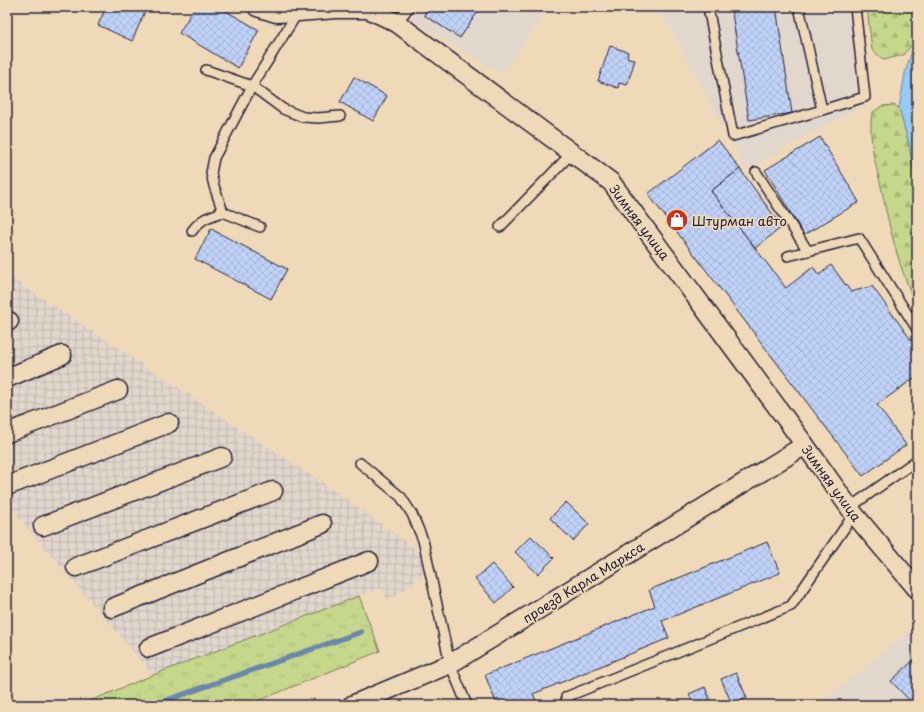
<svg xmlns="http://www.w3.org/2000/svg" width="924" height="712" font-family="'Playpen Sans',sans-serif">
  <defs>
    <pattern id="industrial-grid" width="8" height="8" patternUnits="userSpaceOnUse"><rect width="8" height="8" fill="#e2d7cc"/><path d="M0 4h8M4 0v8" fill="none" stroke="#c2b8b0"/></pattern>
    <pattern id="grass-tufts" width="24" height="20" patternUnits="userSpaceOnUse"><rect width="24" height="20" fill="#c6d68a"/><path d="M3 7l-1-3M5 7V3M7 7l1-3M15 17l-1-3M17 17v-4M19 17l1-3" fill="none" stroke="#aab778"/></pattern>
    <pattern id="forest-firs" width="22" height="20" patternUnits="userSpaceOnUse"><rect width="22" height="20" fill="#c6d68a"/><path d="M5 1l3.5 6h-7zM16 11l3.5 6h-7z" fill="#aab778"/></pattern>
    <pattern id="building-cross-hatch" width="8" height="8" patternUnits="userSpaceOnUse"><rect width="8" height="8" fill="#c0d2f8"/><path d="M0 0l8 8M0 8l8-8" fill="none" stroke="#a5b4d6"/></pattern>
  </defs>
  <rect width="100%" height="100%" fill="#f0d9b9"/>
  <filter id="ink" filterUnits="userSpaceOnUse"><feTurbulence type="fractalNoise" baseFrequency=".025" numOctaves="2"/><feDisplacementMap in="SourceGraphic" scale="8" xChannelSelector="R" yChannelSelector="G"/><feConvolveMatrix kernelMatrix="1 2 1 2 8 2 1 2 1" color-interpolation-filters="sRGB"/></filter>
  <g filter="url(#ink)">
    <!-- built -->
    <g fill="#e2d7cc">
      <polygon points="390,7 550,7 502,74"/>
      <polygon points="634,7 858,7 868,103 746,170 665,19"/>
      <polygon points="914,627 917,630 917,705 818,705"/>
    </g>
    <!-- industrial -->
    <polygon fill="url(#industrial-grid)" points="7,275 344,497 412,546 431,567 398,595 387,600 381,588 153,675 7,504"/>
    <!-- grass -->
    <polygon fill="url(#grass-tufts)" stroke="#747c62" points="359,596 380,651 248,705 80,705 153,675"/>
    <!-- forest -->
    <g fill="url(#forest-firs)" stroke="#747c62">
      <polygon points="867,7 914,7 915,41 903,55 884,60 872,50"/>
      <path d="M894,105L899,108L909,144L917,192V307C899,269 889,227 881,186C875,162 868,139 872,113L882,106Z"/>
    </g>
    <!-- water -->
    <polygon fill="#98caf5" stroke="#6987ab" points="914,7 917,7 917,192 909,144 899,108 905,73 915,41"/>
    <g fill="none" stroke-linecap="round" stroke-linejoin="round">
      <!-- stream -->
      <g stroke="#6987ab" stroke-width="5.5">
        <polyline points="7,696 15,705"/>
        <polyline points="153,705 361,632"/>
      </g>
    </g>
    <!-- building -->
    <g fill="url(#building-cross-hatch)" stroke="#22223b">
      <polygon points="106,7 147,7 132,41 98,25"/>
      <polygon points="195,7 219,7 259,30 238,68 179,33"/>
      <polygon points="429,7 481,7 460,38 424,15"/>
      <polygon points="731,7 776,7 792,113 749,120"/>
      <polygon points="610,46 628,52 627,57 635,60 627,85 619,83 618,88 598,81"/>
      <polygon points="354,77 387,96 373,121 340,102"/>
      <polygon points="820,137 859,202 804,235 765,170"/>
      <polygon points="718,140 740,169 711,191 786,288 813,267 819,275 831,265 851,292 872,286 917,348 917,376 877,405 906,445 863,476 648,194"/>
      <polygon points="740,169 782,227 755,248 711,191"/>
      <polygon points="211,229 287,269 271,299 195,259"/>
      <polygon points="566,502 589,524 573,541 550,518"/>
      <polygon points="531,536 554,558 538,574 515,552"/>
      <polygon points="767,542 780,573 662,621 669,638 533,694 538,705 497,705 485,675 655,606 649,590"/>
      <polygon points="492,564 513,587 496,603 475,579"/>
      <polygon points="917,657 917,705 914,705 891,681"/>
      <polygon points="736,673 747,698 732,704 721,679"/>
      <polygon points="705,687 712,705 694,705 689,694"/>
    </g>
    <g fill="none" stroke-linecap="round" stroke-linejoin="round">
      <!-- lane casing -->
      <g stroke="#22223b" stroke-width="12">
        <g id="lane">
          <polyline points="708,7 733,136 822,110 799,7"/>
          <polyline points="397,23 409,7"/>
          <polyline points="206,70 252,86 283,109 303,117 318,118 340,116"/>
          <polyline points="822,110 865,97 855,7"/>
          <polyline points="756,172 808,251"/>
          <polyline points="223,212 214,186 211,173 214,158 252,86 298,12"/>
          <polyline points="500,227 572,153"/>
          <path d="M192,231C202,218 208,217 223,212L260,227"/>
          <polyline points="788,256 859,238 917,329"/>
          <polyline points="360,463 401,497 412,514 423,540 450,664 467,705"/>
          <polyline points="849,508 917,460"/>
          <polyline points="570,705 566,697 791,606 854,514"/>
        </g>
      </g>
      <!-- street casing -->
      <g stroke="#22223b" stroke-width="21">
        <g id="street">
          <polyline points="257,7 276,13 298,12 336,9 368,9 397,23 611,182 805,445 854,514 917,589"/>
          <polyline points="7,322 9,321"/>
          <polyline points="7,378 62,355"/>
          <polyline points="7,433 118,390"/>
          <polyline points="7,486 169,423"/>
          <polyline points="43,526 222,457"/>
          <polyline points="76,567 273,491"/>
          <polyline points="112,608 322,524"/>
          <polyline points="149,648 369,561"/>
          <polyline points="352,705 450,664 805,445"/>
        </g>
      </g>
      <!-- lane -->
      <use href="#lane" stroke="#f0d9b9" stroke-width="9"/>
      <!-- street -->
      <use href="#street" stroke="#f0d9b9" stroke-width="18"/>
    </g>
  </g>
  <!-- icons -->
  <defs>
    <g id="shop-disc" transform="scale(1.15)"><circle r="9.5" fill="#c8321e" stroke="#f0d9b9"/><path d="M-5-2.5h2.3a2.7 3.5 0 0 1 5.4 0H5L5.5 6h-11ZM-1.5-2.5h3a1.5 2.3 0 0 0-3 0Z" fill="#fff"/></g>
  </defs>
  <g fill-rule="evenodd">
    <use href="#shop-disc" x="677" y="220"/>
  </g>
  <g text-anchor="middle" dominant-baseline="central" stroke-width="3.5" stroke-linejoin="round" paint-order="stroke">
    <!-- poi labels -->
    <g font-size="13" fill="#22223b" stroke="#f0d9b9" text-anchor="start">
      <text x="692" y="220">Штурман авто</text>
    </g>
    <!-- street labels -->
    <g font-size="13" fill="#22223b" stroke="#f0d9b9">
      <text transform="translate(640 222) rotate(53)">Зимняя улица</text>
      <text transform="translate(832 483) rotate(54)">Зимняя улица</text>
      <text transform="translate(583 582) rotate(-32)">проезд Карла Маркса</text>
    </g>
  </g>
  <!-- margin -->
  <rect width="924" height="712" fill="none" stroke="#f0d9b9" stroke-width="24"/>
  <rect x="12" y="12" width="900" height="688" fill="none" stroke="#22223b" stroke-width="1.5" filter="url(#ink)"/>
</svg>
